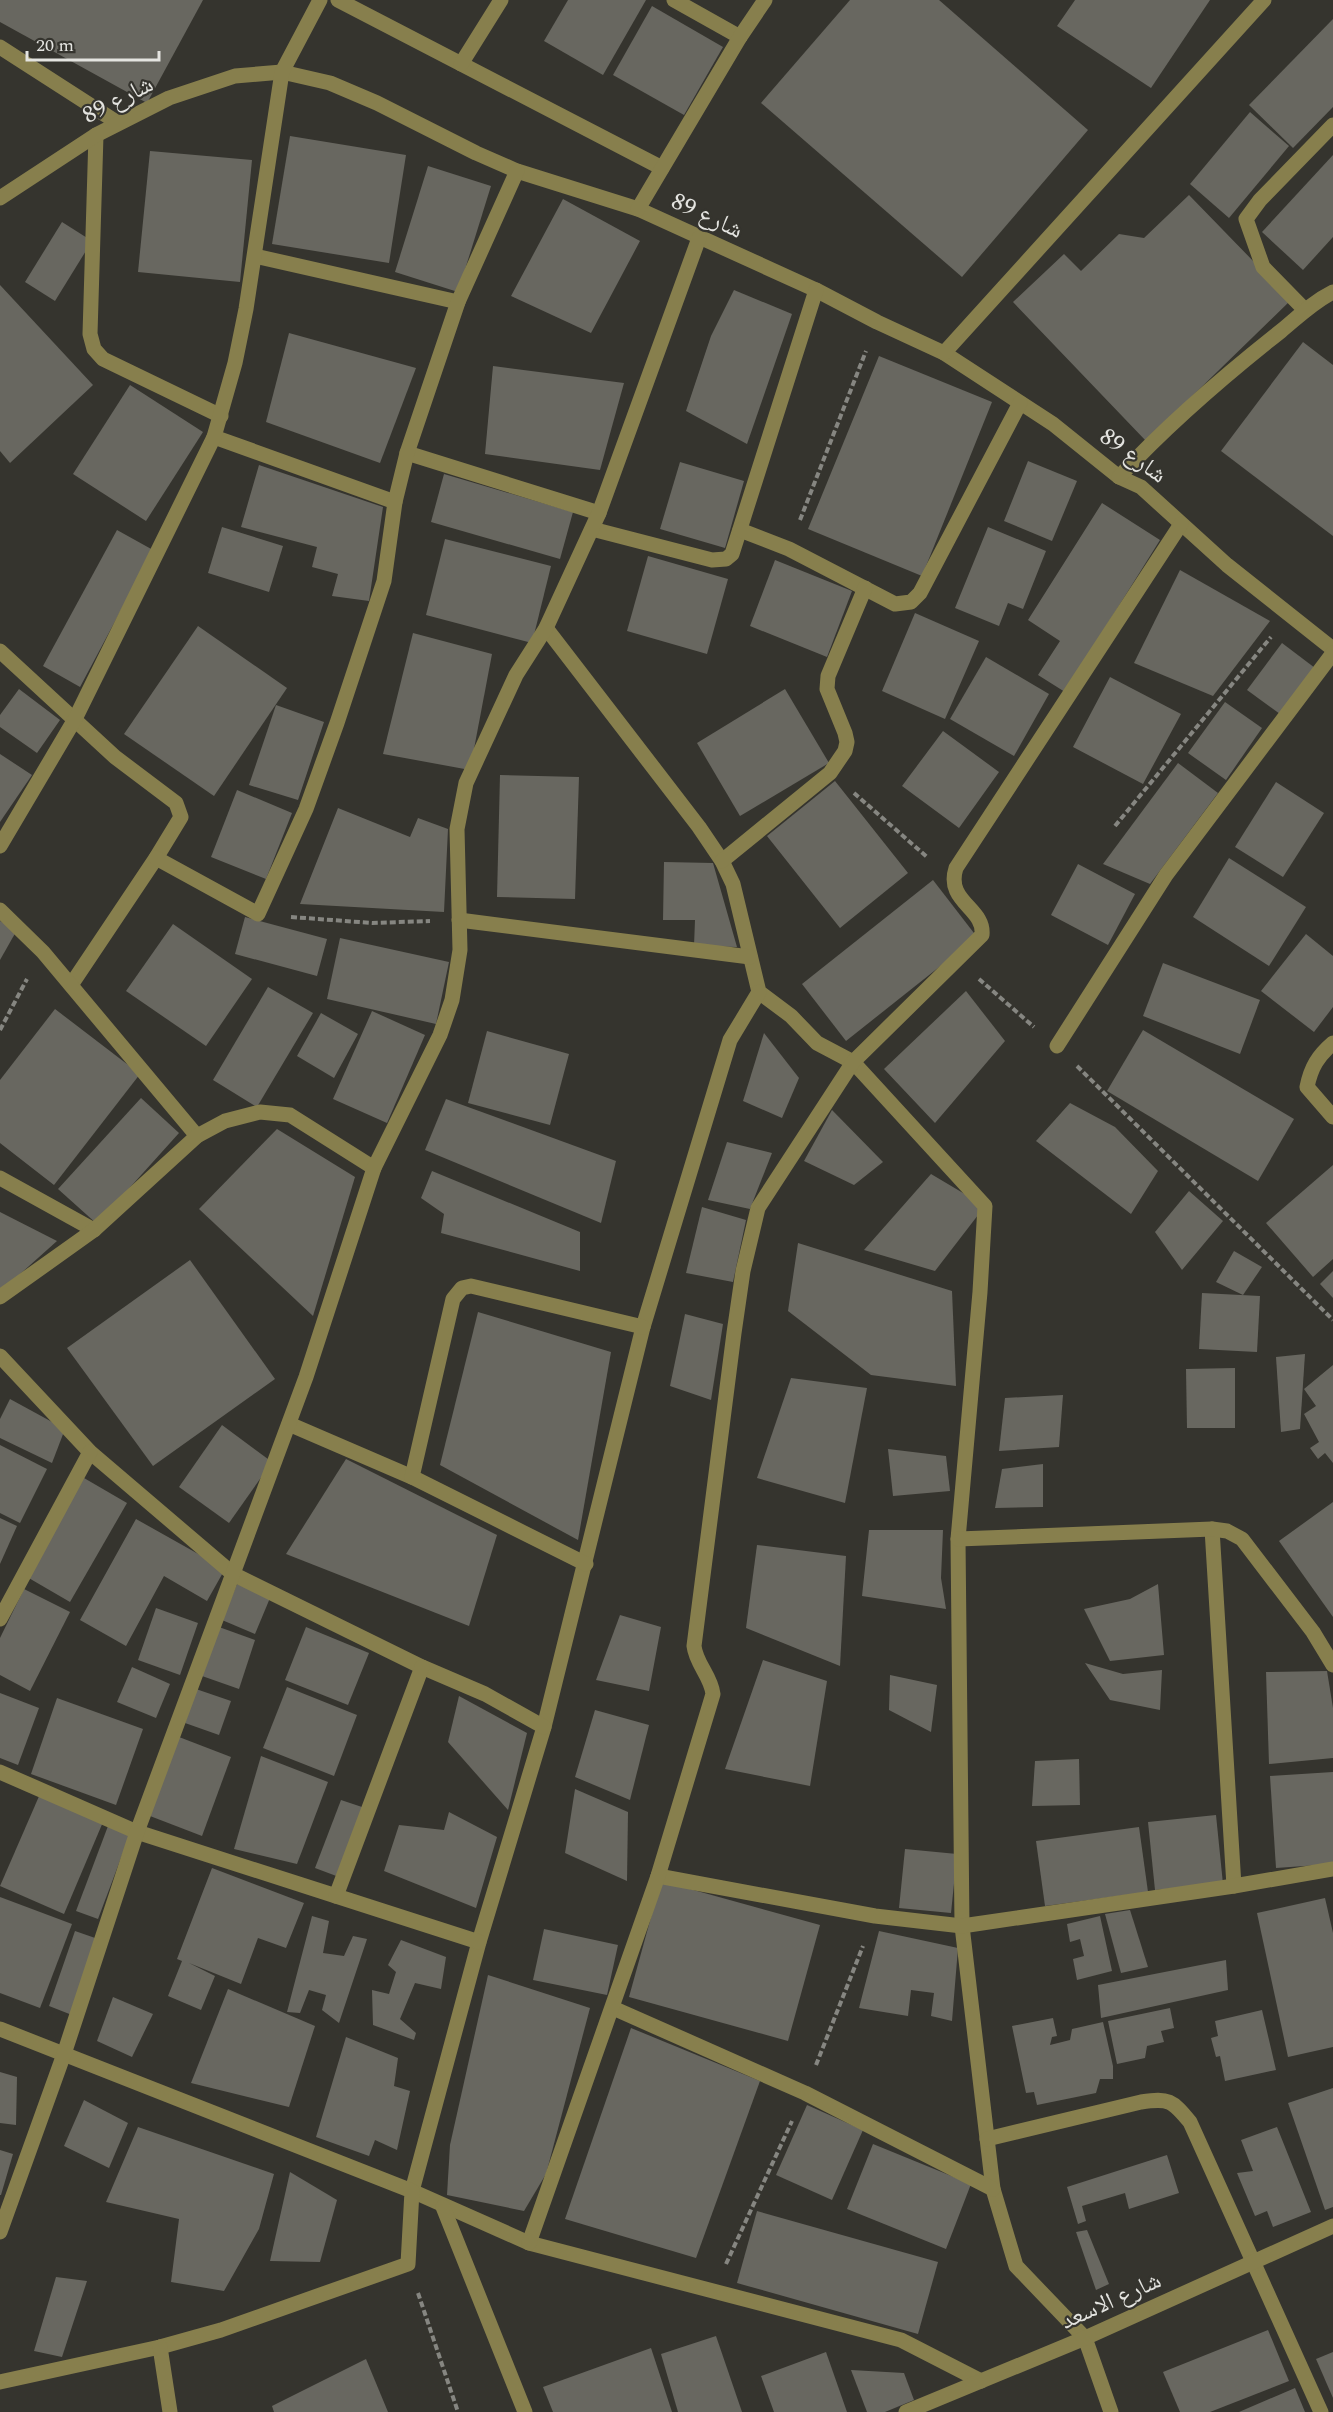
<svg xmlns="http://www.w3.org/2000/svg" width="1333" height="2412" font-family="Spectral,'Noto Naskh Arabic',serif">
  <rect width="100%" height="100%" fill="#35342e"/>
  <!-- building -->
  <g fill="#686760">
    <polygon points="0,0 203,0 147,103 0,22"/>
    <polygon points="568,0 646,0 603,75 544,41"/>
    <polygon points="850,0 939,0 1088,130 962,277 761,103"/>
    <polygon points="1075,0 1210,0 1151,88 1057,26"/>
    <polygon points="652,6 723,47 684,115 613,75"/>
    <polygon points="1333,19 1333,107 1293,148 1249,105"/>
    <polygon points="1250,112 1289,146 1229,218 1190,184"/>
    <polygon points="290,136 406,155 389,263 272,244"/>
    <polygon points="150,151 252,160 240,282 138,272"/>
    <polygon points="1333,155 1333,237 1303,270 1262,232"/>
    <polygon points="428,166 491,186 458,292 395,272"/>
    <polygon points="1189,195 1291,300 1146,441 1013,302 1064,254 1081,271 1119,234 1144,238"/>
    <polygon points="563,199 640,241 591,333 511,296"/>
    <polygon points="62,222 92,241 55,301 25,282"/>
    <polygon points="0,285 93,385 10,463 0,451"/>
    <polygon points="734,290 792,314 747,444 686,411 711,336"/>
    <polygon points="289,333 416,368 380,463 266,422"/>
    <polygon points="1303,342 1333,365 1333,536 1221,451"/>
    <polygon points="879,356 992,402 922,576 808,529"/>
    <polygon points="493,366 624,383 600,470 485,454"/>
    <polygon points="130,385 203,432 146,521 73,474"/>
    <polygon points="1028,461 1077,481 1052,541 1004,521"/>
    <polygon points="680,462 744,481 725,548 660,529"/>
    <polygon points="259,465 383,507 369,601 332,596 338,574 312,567 317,547 241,527"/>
    <polygon points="444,474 573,512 560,559 431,522"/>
    <polygon points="1102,503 1160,540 1065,692 1038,675 1060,641 1028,620"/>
    <polygon points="222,527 283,546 269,592 208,573"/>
    <polygon points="988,527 1046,551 1023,609 1008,603 999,626 955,608"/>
    <polygon points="117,530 153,550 80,687 43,666"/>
    <polygon points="445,539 551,566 532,643 426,615"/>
    <polygon points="648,556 728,579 707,654 627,631"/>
    <polygon points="775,560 852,591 827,657 750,626"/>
    <polygon points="1180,570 1270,621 1213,696 1134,663"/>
    <polygon points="915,613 979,641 945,719 882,691"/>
    <polygon points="198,626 287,688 214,796 124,734"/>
    <polygon points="413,633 492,654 470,770 383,754"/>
    <polygon points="1282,643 1315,668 1280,714 1247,690"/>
    <polygon points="986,657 1049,694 1014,756 950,719"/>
    <polygon points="1110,677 1181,714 1143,784 1073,747"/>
    <polygon points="19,689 60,720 37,753 0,727 0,715"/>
    <polygon points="785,689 829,763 740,816 697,743"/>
    <polygon points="1225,702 1262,728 1226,780 1188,753"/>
    <polygon points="276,705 324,722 298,800 249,785"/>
    <polygon points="943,731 999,772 959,828 902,786"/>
    <polygon points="0,754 32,775 0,822"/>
    <polygon points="1178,763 1218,793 1150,884 1103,864"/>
    <polygon points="500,775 579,777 575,899 497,897"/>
    <polygon points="835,781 908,873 840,928 767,836"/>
    <polygon points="1276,782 1324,813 1283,877 1235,847"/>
    <polygon points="237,790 292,813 266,879 211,857"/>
    <polygon points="338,808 410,837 418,818 448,829 444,912 300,904"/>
    <polygon points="1229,858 1306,907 1269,966 1193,917"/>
    <polygon points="664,862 713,863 737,947 694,946 695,920 663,920"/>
    <polygon points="1078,864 1135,894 1108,945 1051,915"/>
    <polygon points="933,880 977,937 846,1041 802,984"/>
    <polygon points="245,917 327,939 317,976 235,954"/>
    <polygon points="0,921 17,930 0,960"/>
    <polygon points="173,924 252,979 206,1046 126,991"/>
    <polygon points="1306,934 1333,956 1333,1007 1314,1032 1261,991"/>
    <polygon points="340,938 449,962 436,1024 327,999"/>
    <polygon points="1163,963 1260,1000 1240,1054 1143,1016"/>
    <polygon points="268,987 313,1013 257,1107 213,1080"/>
    <polygon points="966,991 1005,1041 935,1123 884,1069"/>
    <polygon points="55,1009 140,1074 54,1185 0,1143 0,1080"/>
    <polygon points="372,1011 425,1035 387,1123 333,1099"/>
    <polygon points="321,1013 358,1034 334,1078 297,1056"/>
    <polygon points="1143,1030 1294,1119 1258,1181 1107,1091"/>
    <polygon points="487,1031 569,1054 550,1125 468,1103"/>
    <polygon points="764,1033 799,1078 782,1118 743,1101"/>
    <polygon points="141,1098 179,1133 97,1224 58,1189"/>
    <polygon points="446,1099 616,1161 601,1223 425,1150"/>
    <polygon points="1070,1103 1115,1127 1158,1171 1131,1214 1036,1141"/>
    <polygon points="832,1110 883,1162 854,1185 804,1161"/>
    <polygon points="277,1129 355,1177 313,1316 199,1209"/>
    <polygon points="727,1142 772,1153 750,1209 708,1200"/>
    <polygon points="1333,1165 1333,1259 1313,1277 1266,1223"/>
    <polygon points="432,1171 580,1232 580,1271 441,1233 444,1214 421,1198"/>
    <polygon points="931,1174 985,1206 935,1271 864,1250"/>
    <polygon points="1189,1191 1223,1221 1182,1270 1155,1232"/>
    <polygon points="702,1207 746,1220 733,1282 686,1273"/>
    <polygon points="0,1212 57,1241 0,1292"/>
    <polygon points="798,1243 952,1291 956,1386 871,1375 788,1311"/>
    <polygon points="1234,1251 1262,1267 1243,1295 1216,1282"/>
    <polygon points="190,1260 275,1379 153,1466 67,1348"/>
    <polygon points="1333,1271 1333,1298 1320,1284"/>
    <polygon points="1202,1293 1260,1296 1257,1352 1199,1349"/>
    <polygon points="478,1312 611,1352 578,1540 440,1465"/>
    <polygon points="685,1314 723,1324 711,1400 670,1386"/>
    <polygon points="1305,1354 1300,1429 1281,1432 1276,1357"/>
    <polygon points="1333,1365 1333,1463 1325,1453 1318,1459 1310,1448 1319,1442 1304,1414 1316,1406 1304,1389"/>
    <polygon points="1235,1368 1235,1428 1187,1428 1186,1369"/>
    <polygon points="791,1378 867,1388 845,1503 757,1478"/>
    <polygon points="1063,1395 1059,1447 999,1451 1005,1398"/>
    <polygon points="10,1399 65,1429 52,1463 0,1438 0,1419"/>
    <polygon points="222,1425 272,1462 229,1523 179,1487"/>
    <polygon points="0,1445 47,1469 20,1523 0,1513"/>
    <polygon points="888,1449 946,1456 950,1491 893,1496"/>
    <polygon points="346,1459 497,1535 469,1626 286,1554"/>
    <polygon points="1043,1464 1043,1507 995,1508 1002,1469"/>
    <polygon points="84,1478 127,1503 70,1602 27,1577"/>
    <polygon points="1333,1502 1333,1617 1279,1541"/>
    <polygon points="0,1518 17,1526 0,1564"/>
    <polygon points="136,1519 225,1569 207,1601 164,1576 126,1646 80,1620"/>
    <polygon points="869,1530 943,1530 941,1578 946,1609 862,1596"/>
    <polygon points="757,1545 846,1556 840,1666 746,1628"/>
    <polygon points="237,1584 270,1598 255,1634 222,1620"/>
    <polygon points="1158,1584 1164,1655 1110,1661 1084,1609 1130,1599"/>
    <polygon points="24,1589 70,1612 30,1691 0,1675 0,1638"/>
    <polygon points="156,1608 198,1623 180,1675 138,1660"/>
    <polygon points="620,1615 661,1627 649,1691 596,1680"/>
    <polygon points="219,1627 255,1640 239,1689 202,1676"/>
    <polygon points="306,1627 369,1653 348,1705 285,1680"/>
    <polygon points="763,1660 827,1681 810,1786 725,1769"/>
    <polygon points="1085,1663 1123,1674 1162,1670 1160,1710 1110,1700"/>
    <polygon points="132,1667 170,1684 156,1718 117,1702"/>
    <polygon points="1327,1671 1333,1708 1333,1758 1269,1764 1266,1672"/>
    <polygon points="890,1675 937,1685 931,1732 889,1710"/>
    <polygon points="287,1687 357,1715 334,1776 263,1748"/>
    <polygon points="196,1689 231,1701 219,1735 185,1723"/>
    <polygon points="0,1693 39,1708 18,1765 0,1758"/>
    <polygon points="459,1696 527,1733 508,1810 448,1742"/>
    <polygon points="57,1698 143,1729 116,1805 31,1774"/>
    <polygon points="595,1710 649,1725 630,1800 575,1777"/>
    <polygon points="179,1737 231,1757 202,1836 150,1816"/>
    <polygon points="261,1756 328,1782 297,1864 234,1849"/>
    <polygon points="1079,1759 1080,1805 1032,1806 1035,1761"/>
    <polygon points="1333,1772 1333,1864 1276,1868 1270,1776"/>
    <polygon points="575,1789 628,1812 627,1881 565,1853"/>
    <polygon points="40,1794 103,1822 64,1914 0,1886"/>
    <polygon points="341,1800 365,1808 339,1877 315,1868"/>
    <polygon points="449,1812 497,1837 476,1908 384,1871 399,1825 444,1830"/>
    <polygon points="1216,1815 1223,1884 1155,1890 1148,1822"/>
    <polygon points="108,1826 130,1834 98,1919 76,1911"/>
    <polygon points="1139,1827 1148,1892 1045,1906 1036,1841"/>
    <polygon points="905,1849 957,1854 951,1913 899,1908"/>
    <polygon points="212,1868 304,1903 286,1948 258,1938 241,1984 189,1963 215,1976 201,2010 168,1996 182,1961 177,1959"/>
    <polygon points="661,1881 820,1925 788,2041 629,1997"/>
    <polygon points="0,1897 72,1924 40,2008 0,1993"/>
    <polygon points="1325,1898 1333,1933 1333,2047 1288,2057 1257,1913"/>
    <polygon points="1130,1910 1148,1967 1121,1973 1105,1914"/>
    <polygon points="312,1916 329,1921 323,1953 344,1956 353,1936 367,1939 339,2023 322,2010 326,1995 309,1990 300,2013 287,2012"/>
    <polygon points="1100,1916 1112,1971 1077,1980 1073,1959 1084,1956 1080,1939 1070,1942 1067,1924"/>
    <polygon points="544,1929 618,1945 607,1995 533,1980"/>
    <polygon points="75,1931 98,1939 72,2015 49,2006"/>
    <polygon points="879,1931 958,1948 952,2021 931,2016 934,1993 911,1990 908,2016 859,2008"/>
    <polygon points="401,1940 446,1957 441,1989 415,1983 400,2019 416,2033 414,2040 373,2025 372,1990 389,1994 396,1972 388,1965"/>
    <polygon points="1226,1960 1228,1990 1101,2018 1098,1985"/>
    <polygon points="488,1975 590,2008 546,2174 524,2211 447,2195 450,2145"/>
    <polygon points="228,1989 315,2026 289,2107 191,2083"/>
    <polygon points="113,1997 153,2014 132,2057 97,2041"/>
    <polygon points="1170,2008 1174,2028 1161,2031 1164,2042 1147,2046 1145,2058 1117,2064 1108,2021"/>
    <polygon points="1262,2010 1276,2070 1225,2081 1220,2056 1216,2057 1211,2038 1218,2036 1215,2021"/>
    <polygon points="1053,2018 1057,2036 1052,2037 1050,2045 1070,2040 1072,2029 1103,2022 1113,2066 1113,2079 1100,2079 1096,2093 1037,2105 1034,2092 1026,2093 1012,2026"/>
    <polygon points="631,2028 760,2081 696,2258 565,2219"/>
    <polygon points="346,2037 398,2058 394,2086 410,2091 397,2150 375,2140 369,2156 316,2137"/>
    <polygon points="0,2072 17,2077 16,2125 0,2123"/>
    <polygon points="1333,2088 1333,2207 1325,2210 1288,2103"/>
    <polygon points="84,2100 128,2123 109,2168 64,2146"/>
    <polygon points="807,2105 863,2130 832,2200 776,2175"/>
    <polygon points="138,2127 274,2174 259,2229 224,2291 171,2282 179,2219 106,2202"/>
    <polygon points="1277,2127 1311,2212 1273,2227 1267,2211 1255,2216 1237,2173 1253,2171 1241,2140"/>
    <polygon points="873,2144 971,2184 946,2249 847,2209"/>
    <polygon points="0,2150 13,2154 1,2195 0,2195"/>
    <polygon points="1167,2155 1179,2193 1129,2209 1125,2193 1082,2206 1086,2221 1078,2224 1067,2187"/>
    <polygon points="290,2172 337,2200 320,2262 270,2261"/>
    <polygon points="757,2211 938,2262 918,2334 737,2283"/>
    <polygon points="1087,2230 1109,2284 1096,2290 1076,2232"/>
    <polygon points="56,2277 87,2281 62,2357 34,2351"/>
    <polygon points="1268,2330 1289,2381 1210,2412 1180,2412 1163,2372"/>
    <polygon points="716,2336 742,2412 678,2412 661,2354"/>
    <polygon points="651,2348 672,2412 553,2412 543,2387"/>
    <polygon points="826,2352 847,2412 774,2412 761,2376"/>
    <polygon points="1333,2352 1333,2398 1316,2359"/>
    <polygon points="366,2359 388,2412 274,2412 272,2406"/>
    <polygon points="851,2370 904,2373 914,2400 885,2412 867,2412"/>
    <polygon points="1295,2388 1305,2412 1239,2412"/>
  </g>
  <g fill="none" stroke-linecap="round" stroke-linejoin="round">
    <!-- path -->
    <g stroke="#868681" stroke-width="4" stroke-dasharray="6 3" stroke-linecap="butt">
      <polyline points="800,520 866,351"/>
      <polyline points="854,793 927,857"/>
      <polyline points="1115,826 1271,637"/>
      <polyline points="291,917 372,923 430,921"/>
      <polyline points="979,979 1034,1027"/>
      <polyline points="0,1030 27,979"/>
      <polyline points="1077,1066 1333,1320"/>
      <polyline points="816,2065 863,1946"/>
      <polyline points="726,2264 792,2121"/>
      <polyline points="418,2293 458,2412"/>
    </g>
    <!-- minor -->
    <g stroke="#877f4d" stroke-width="15">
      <polyline points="338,0 662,168"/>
      <polyline points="674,0 740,37"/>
      <polyline points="0,47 118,123"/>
      <polyline points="461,64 501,0"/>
      <polyline points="96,135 90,334 94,349 103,359 221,416"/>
      <polyline points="0,198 96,135 169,98 235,76 282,72 330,83 377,103 476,153 517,171 638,209 816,290 877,322 944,353 1053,424 1119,477 1141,487 1227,565 1333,649"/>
      <polyline points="638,209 740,37 765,0"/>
      <polyline points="255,256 458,302"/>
      <polyline points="1305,310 1263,267 1246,219 1260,200 1333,125"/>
      <polyline points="944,353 1264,0"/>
      <polyline points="214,437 395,502"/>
      <polyline points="407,453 599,513"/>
      <path d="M1119,477C1169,423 1224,376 1281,331C1298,317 1313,302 1333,292"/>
      <polyline points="592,529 712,560 726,559 732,554 816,290"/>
      <polyline points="740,530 789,549 895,604 911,602 920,593 1020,403"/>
      <polyline points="546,628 699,827 722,861 733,884 759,992 791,1016 817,1043 853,1062 985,1206 980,1292 958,1539 962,1926 993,2189 1016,2266 1085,2338 1111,2412"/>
      <polyline points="0,651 115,757 176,803 181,817 156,858 71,985"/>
      <polyline points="0,846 75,719 214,437 235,363 246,309 282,72 320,0"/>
      <polyline points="156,858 258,914 306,809 337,723 384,581 395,502 407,453 458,302 517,171"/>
      <polyline points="722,861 830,773 845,751 847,742 845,733 827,689 828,676 865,588"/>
      <polyline points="0,910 43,952 197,1136"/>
      <polyline points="459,920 750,957"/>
      <polyline points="759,992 730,1040 643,1327 544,1727 479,1942 412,2191 529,2243 901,2340 981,2381"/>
      <path d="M1333,1043C1318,1056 1311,1067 1307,1087L1333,1117"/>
      <polyline points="1057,1046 1166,875 1333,653"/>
      <polyline points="0,1178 94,1230"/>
      <polyline points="0,1297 94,1230 197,1136 225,1121 260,1112 290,1115 374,1168"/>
      <polyline points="0,1356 90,1452 233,1574 422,1667 485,1694 544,1727"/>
      <polyline points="289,1424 412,1477"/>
      <polyline points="1212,1529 1234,1886"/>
      <polyline points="958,1539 1212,1529 1227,1531 1242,1539 1313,1632 1333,1665"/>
      <polyline points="586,1564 412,1477 453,1299 462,1288 471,1286 643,1327"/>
      <polyline points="0,1619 90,1452"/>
      <polyline points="0,1772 137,1832 336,1896 422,1667"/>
      <polyline points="658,1876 875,1916 962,1926 1234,1886 1333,1869"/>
      <polyline points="336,1896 479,1942"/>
      <polyline points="613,2008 805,2093 993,2189"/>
      <polyline points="0,2029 412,2191 408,2264 221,2330 160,2347 0,2382"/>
      <path d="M987,2139L1141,2102C1169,2098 1172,2100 1190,2122L1321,2412"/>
      <polyline points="443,2207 525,2412"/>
      <polyline points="0,2232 64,2054 137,1832 306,1377 374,1168 440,1035 452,1000 460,950 457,829 466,783 516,675 546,628 599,513 699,238"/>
      <path d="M529,2243L658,1876L713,1694C711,1676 696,1664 694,1646L734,1333L743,1271L758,1208L853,1062L982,935C985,908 945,902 956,868L1181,524"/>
      <polyline points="160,2347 170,2412"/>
      <polyline points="906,2412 1085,2338 1333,2226"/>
    </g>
  </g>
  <g text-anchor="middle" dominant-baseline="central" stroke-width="4.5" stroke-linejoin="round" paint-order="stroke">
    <!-- street labels -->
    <g font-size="24" fill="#e4e4e0" stroke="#35342e">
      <text transform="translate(118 100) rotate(-27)">شارع 89</text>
      <text transform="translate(707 216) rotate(25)">شارع 89</text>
      <text transform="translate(1133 456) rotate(36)">شارع 89</text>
      <text transform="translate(1111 2301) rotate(-24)">شارع الاسعد</text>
    </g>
  </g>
  <!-- scale -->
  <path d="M27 51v9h132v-9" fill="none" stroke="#e4e4e0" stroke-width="3"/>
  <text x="36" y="51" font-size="18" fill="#e4e4e0" stroke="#35342e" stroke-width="4.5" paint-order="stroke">20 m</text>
</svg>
